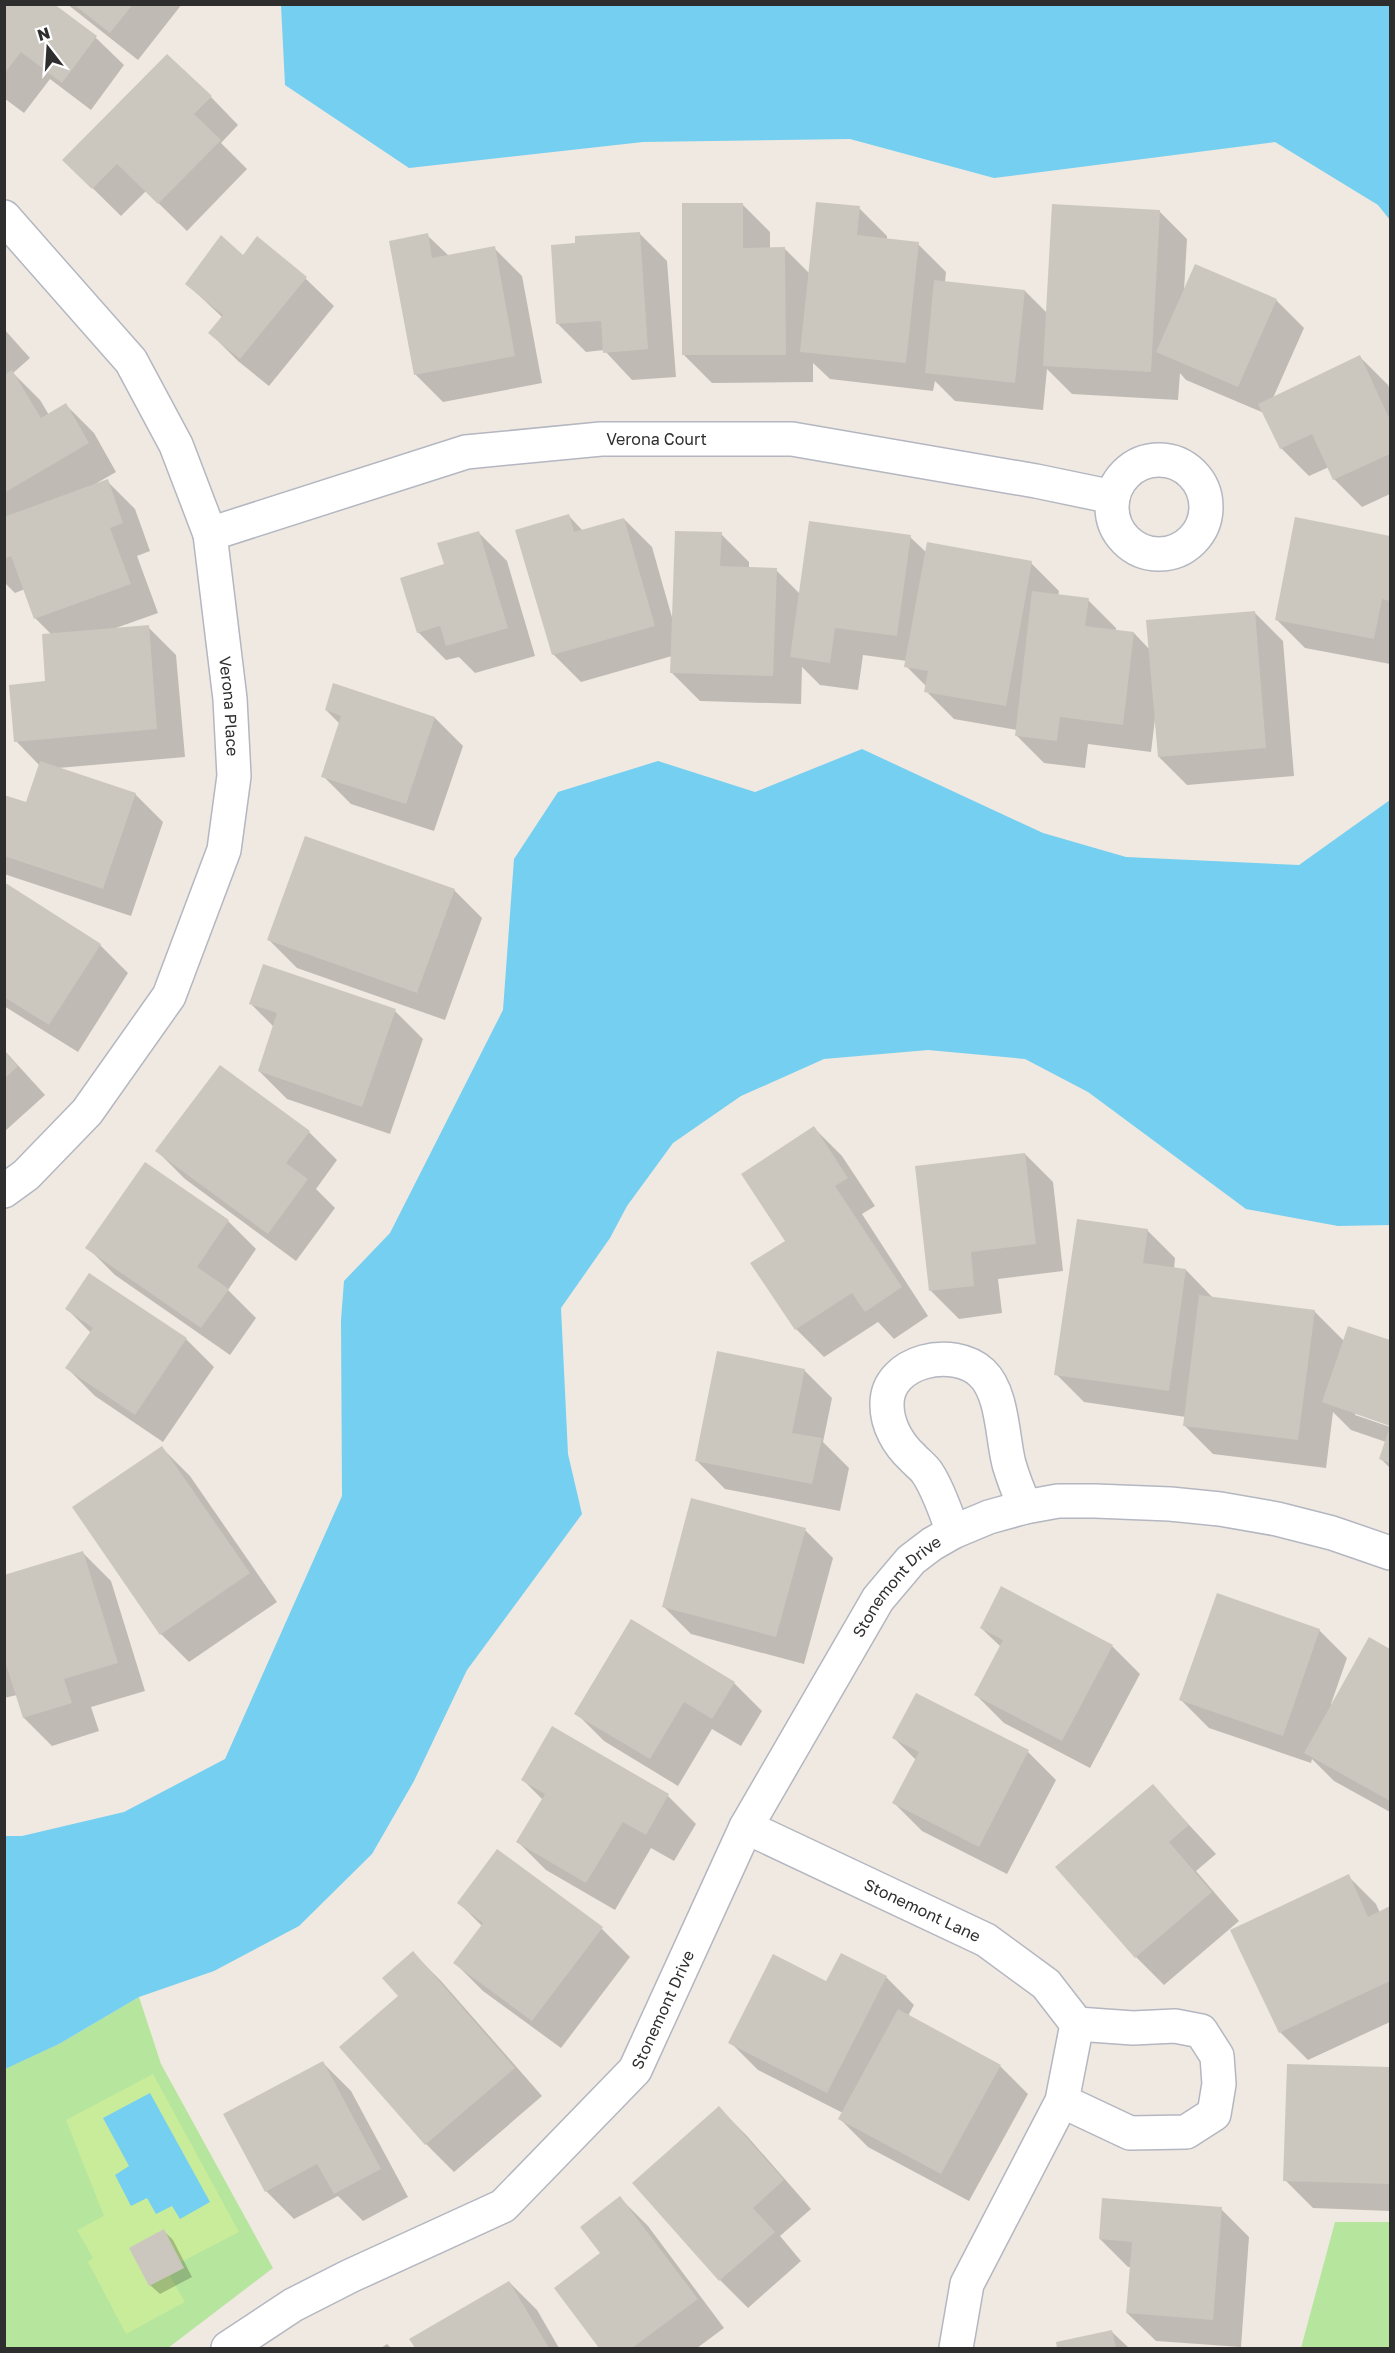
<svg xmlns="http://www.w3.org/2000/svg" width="1395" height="2353" font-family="'Golos Text',sans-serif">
  <rect width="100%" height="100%" fill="#efe9e1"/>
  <!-- green -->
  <g fill="#b6e59e">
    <polygon points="139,1997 161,2064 273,2268 168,2348 5,2348 4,2069 59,2044"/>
    <polygon points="1335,2222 1390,2222 1390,2348 1301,2348"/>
  </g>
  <!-- pitch -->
  <polygon fill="#c9ec9a" points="153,2074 239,2232 181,2262 184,2268 170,2276 185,2302 126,2334 88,2262 93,2258 77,2230 104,2216 66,2120"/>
  <!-- water -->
  <g fill="#75cff0">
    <polygon points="281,5 1390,5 1390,220 1378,205 1275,142 994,178 850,139 643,142 409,168 285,85"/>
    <polygon points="862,749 1043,833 1126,857 1299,865 1390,800 1390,1225 1338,1226 1246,1209 1088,1092 1025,1059 928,1050 824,1059 741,1096 673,1143 627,1206 610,1238 561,1308 568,1454 582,1514 467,1670 414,1781 372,1854 299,1926 214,1971 139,1997 59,2044 5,2069 5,1836 22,1836 124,1812 225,1759 342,1496 341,1320 344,1281 390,1233 503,1010 514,859 558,792 658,761 755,792"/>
    <polygon points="150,2093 210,2202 180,2219 172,2206 156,2214 147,2198 131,2206 115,2175 129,2166 103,2118"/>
  </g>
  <!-- shadow -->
  <g fill="#0003">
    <polygon points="4,4 52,4 96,38 124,65 91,110 50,79 24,113 4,98"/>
    <polygon points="67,4 182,4 138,60"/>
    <polygon points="211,97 238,125 221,143 247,169 187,231 146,191 121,216 64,160"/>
    <polygon points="742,204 770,232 770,249 785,249 810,274 859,208 887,236 887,240 918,244 946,272 945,282 1025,291 1047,313 1159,211 1187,239 1184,291 1276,300 1304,328 1273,398 1360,357 1388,385 1390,390 1390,494 1362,507 1334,479 1329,467 1309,476 1281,448 1264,413 1186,380 1180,373 1178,400 1072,394 1047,369 1043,410 955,401 935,381 933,391 830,379 813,363 813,382 712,383 684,355"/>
    <polygon points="639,233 667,261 676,377 632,380 604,350 586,352 558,324 576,244"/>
    <polygon points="427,235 449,256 494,248 522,276 542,383 443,402 415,374"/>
    <polygon points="257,238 306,279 334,306 269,386 238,361 210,333 223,318 187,284 243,257"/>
    <polygon points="4,329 30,358 13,373 40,400 49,415 66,405 94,433 116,472 95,484 107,481 135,509 150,551 137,556 158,613 113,629 148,627 176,655 185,757 58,768 135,794 163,822 131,916 4,874 4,796 27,804 40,766 16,741 47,683 52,635 36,619 25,589 15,593 4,582"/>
    <polygon points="569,516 583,531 624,519 652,547 673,621 721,534 749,562 749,569 776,570 800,594 910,537 927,553 1031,563 1059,591 1058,596 1088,600 1116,628 1116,631 1134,633 1150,650 1255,613 1283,641 1294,776 1187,785 1159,757 1155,719 1151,752 1088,744 1085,768 1044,763 1016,735 1017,730 954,719 926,691 927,687 906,666 907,661 863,655 858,690 820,685 802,667 801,704 700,701 672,673 672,656 581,682 553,654"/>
    <polygon points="1296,519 1390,537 1390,664 1305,648 1277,620"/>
    <polygon points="479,533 507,561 535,656 475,673 459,657 446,660 418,632 446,565"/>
    <polygon points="326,710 435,718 463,746 434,831 351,804 323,776 340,724"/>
    <polygon points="4,884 100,945 128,973 78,1052 4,1006"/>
    <polygon points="454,890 482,918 445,1020 297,968 269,940"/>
    <polygon points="251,1004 395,1011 423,1039 390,1134 287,1099 259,1071 274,1027"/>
    <polygon points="4,1050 45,1095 4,1132"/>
    <polygon points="220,1067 309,1132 337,1160 316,1189 335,1208 296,1261 185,1179 157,1151"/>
    <polygon points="814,1128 842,1156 875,1206 862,1214 928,1316 894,1339 878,1322 824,1357 796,1329 752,1263 787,1241"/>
    <polygon points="1025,1154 1053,1182 1063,1271 998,1279 1002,1313 959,1319 931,1291"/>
    <polygon points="228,1221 256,1249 228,1290 256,1318 230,1355 115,1275 87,1247"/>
    <polygon points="1147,1230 1175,1258 1174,1269 1186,1270 1214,1299 1314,1311 1344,1341 1349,1327 1390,1341 1390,1424 1355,1412 1355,1415 1390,1427 1390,1468 1381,1459 1386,1442 1351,1430 1333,1412 1326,1468 1213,1454 1185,1426 1186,1417 1084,1402 1056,1374"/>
    <polygon points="67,1309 186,1339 214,1367 163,1442 95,1396 67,1368 91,1333"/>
    <polygon points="804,1370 832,1398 823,1442 849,1468 840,1511 725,1489 697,1461"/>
    <polygon points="162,1448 190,1476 277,1602 189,1662 161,1634"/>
    <polygon points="805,1530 833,1558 804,1664 691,1634 663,1606"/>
    <polygon points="83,1553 111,1581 145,1691 91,1707 99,1731 52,1746 24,1718 17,1695 4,1698 4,1577"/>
    <polygon points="981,1628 1112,1646 1140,1674 1090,1768 1004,1723 976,1695 1001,1647"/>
    <polygon points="1319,1630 1347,1658 1331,1704 1333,1705 1370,1639 1390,1651 1390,1812 1334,1781 1312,1759 1311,1763 1209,1728 1181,1700"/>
    <polygon points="734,1683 762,1711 741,1746 712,1729 678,1786 604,1741 576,1713"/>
    <polygon points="553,1728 668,1796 696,1824 674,1861 651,1848 615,1910 546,1870 518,1842 543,1800 523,1780"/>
    <polygon points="894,1738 1028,1752 1056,1780 1007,1874 922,1831 894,1803 916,1760"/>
    <polygon points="1153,1786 1216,1854 1196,1871 1239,1921 1164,1985 1136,1957"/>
    <polygon points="1348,1876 1376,1904 1380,1913 1390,1908 1390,2022 1308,2060 1280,2032"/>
    <polygon points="459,1903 602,1929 630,1957 561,2048 483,1991 455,1963 483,1927"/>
    <polygon points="413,1953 441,1981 542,2096 454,2172 426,2144 341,2047 400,1996"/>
    <polygon points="886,1977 914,2005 908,2016 1000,2066 1028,2094 969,2201 868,2147 840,2119 843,2113 758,2070 730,2042 827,1983"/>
    <polygon points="323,2063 351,2091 408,2197 363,2221 338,2196 294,2219 266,2191"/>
    <polygon points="1289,2066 1390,2069 1390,2211 1313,2208 1285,2180"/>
    <polygon points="719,2108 747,2136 811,2209 780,2236 801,2261 748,2308 720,2280"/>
    <polygon points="620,2198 648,2226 724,2328 697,2348 601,2348 556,2289 603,2254"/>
    <polygon points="1221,2209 1249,2237 1241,2347 1156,2341 1127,2313 1131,2267 1128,2267 1100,2239"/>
    <polygon points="164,2231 173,2240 192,2277 160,2294 150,2285"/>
    <polygon points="509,2282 537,2310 559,2348 417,2348 411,2339"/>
    <polygon points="1112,2332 1129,2348 1059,2348 1058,2344"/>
    <polygon points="387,2344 391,2348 381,2348"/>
  </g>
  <!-- building -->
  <g fill="#cbc7bf">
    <polygon points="4,4 54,4 97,36 62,83 21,52 4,74"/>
    <polygon points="73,4 133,4 110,33"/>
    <polygon points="167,54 212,96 194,114 221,140 158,204 117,164 92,189 62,160"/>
    <polygon points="816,202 860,206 857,235 919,242 906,363 800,352"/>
    <polygon points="682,203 743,203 743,248 785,247 786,355 682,355"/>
    <polygon points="1052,204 1160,210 1151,372 1043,366"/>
    <polygon points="640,232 648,349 603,353 601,321 556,324 551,245 575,243 575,236"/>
    <polygon points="428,233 432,258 495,246 515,356 414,375 389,241"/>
    <polygon points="221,235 243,255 257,236 307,277 240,359 208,333 223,315 185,284"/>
    <polygon points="1195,264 1277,299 1238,387 1156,352"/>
    <polygon points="934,280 1025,290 1015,383 925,373"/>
    <polygon points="1360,355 1390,420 1390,454 1333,480 1312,434 1280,449 1258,404"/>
    <polygon points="12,370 41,418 66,403 89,443 4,493 4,375"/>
    <polygon points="108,479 123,523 110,528 131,584 34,619 11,556 4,559 4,517"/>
    <polygon points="569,514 574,532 624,518 655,626 552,655 515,530"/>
    <polygon points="1295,517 1390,536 1390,601 1382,599 1374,639 1275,620"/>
    <polygon points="809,521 911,535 897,636 835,628 830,663 790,657"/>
    <polygon points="479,531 508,628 446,646 440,626 417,633 400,578 444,564 437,543"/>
    <polygon points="675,531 722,532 720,566 777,568 773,676 670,673"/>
    <polygon points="927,542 1032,561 1006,706 924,692 928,671 904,667"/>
    <polygon points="1032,591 1089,598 1085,626 1134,632 1123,725 1060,717 1057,741 1015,736"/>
    <polygon points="1255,611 1266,748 1158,757 1146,620"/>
    <polygon points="149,625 157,729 14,742 9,685 45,681 42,634"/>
    <polygon points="333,683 435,717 406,804 321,777 341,716 325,710"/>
    <polygon points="40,761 136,793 103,889 4,856 4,795 26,802"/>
    <polygon points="305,836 455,889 417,993 267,940"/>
    <polygon points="4,882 101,944 49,1025 4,997"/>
    <polygon points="263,964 396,1009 362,1107 258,1071 277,1013 249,1004"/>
    <polygon points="4,1051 18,1066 4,1079"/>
    <polygon points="220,1065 310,1131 286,1163 308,1179 268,1234 155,1151"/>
    <polygon points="814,1126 848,1178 835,1186 902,1287 865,1312 852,1293 795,1330 750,1263 785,1241 741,1174"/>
    <polygon points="1025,1153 1036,1244 971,1252 974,1286 929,1291 915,1166"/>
    <polygon points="145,1162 229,1220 197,1267 229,1289 201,1328 85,1248"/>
    <polygon points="1077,1219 1148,1229 1143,1263 1186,1269 1169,1391 1054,1375"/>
    <polygon points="89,1273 187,1338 135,1415 65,1368 93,1328 65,1309"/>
    <polygon points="1199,1295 1315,1310 1298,1440 1183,1426"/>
    <polygon points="1348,1326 1390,1340 1390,1426 1322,1402"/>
    <polygon points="717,1351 805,1369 792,1433 822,1438 812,1484 695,1461"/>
    <polygon points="1390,1426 1390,1463 1379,1459"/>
    <polygon points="162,1446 250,1573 160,1635 72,1507"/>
    <polygon points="691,1498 806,1528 776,1637 662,1607"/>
    <polygon points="83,1551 118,1663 64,1679 72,1703 23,1718 4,1658 4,1575"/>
    <polygon points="1001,1586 1113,1645 1062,1741 974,1695 1003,1640 980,1628"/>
    <polygon points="1217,1593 1320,1629 1283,1736 1179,1700"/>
    <polygon points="631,1619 735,1682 712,1719 684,1702 650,1759 574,1714"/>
    <polygon points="1369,1637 1390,1649 1390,1801 1304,1753"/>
    <polygon points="916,1693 1029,1750 979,1847 892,1803 919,1752 892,1738"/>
    <polygon points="552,1726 669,1794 646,1835 623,1822 586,1883 516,1842 545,1794 521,1780"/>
    <polygon points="1153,1784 1189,1825 1169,1842 1212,1892 1135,1958 1055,1867"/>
    <polygon points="497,1849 603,1927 532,2021 453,1963 483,1923 457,1903"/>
    <polygon points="1349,1874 1368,1917 1390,1906 1390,1981 1279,2033 1230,1930"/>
    <polygon points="413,1951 515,2068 425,2145 339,2047 398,1996 382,1978"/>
    <polygon points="841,1953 887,1976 827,2093 728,2043 773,1954 826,1981"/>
    <polygon points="898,2009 1001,2065 941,2174 838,2119"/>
    <polygon points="323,2061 381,2169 334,2194 317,2164 265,2192 223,2114"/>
    <polygon points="1287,2064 1390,2067 1390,2184 1283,2181"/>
    <polygon points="719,2106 784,2180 753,2208 775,2232 719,2281 632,2183"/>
    <polygon points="620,2196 698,2299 632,2348 599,2348 554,2288 600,2253 580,2227"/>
    <polygon points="1102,2198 1222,2207 1213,2320 1126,2313 1132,2242 1099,2239"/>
    <polygon points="164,2229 184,2268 149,2286 129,2248"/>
    <polygon points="509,2281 549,2348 415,2348 409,2339"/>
    <polygon points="1112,2330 1116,2348 1057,2348 1056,2342"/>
  </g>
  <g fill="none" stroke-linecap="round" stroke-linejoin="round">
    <!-- street casing -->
    <g stroke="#b4b7c1" stroke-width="36">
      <g id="street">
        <path id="s1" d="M4,217L131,361L176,445L210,534L230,699L234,776L224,850L169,996L87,1112L26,1175L4,1191"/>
        <circle cx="1159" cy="507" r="47"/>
        <path id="s2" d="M210,534L466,452L601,439H792L1036,481L1113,497"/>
        <path d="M953,1532C946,1513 939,1491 928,1474C924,1467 917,1463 912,1457C898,1444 887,1425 887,1405C886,1360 954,1346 982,1373C1003,1393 1002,1437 1009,1464C1013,1478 1019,1493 1025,1507"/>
        <path id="s3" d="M746,1827L986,1940L1046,1984L1077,2024L1062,2101L967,2284L956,2348"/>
        <polyline points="1062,2101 1130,2133 1186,2132 1214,2114 1219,2084 1217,2056 1201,2031 1175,2026 1133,2028 1077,2024"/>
        <path id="s4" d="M228,2348L293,2305L350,2276L503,2206L635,2070L746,1827L878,1599L911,1560L932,1544L953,1532L989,1517L1025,1507L1058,1501H1095L1170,1504L1220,1509L1277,1519L1332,1533L1390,1553"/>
      </g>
    </g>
    <!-- street -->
    <use href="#street" stroke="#fff" stroke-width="33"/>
  </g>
  <g text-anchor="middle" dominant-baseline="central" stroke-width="5" stroke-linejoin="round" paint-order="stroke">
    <!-- street labels -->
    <g font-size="16" fill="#2e2e2e" stroke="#fff">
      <text stroke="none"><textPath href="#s2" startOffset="460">Verona Court</textPath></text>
      <text stroke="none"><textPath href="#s1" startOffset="556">Verona Place</textPath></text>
      <text stroke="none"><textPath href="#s4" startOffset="1052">Stonemont Drive</textPath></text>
      <text stroke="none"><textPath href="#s3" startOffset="195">Stonemont Lane</textPath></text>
      <text stroke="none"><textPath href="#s4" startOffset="566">Stonemont Drive</textPath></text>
    </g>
  </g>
  <!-- border -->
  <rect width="1395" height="2353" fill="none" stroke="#2e2e2e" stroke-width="12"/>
  <!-- north arrow -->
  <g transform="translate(48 48) rotate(343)" stroke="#ffffff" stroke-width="4.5" paint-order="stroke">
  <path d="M0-4.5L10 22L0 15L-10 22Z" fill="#2e2e2e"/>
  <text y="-9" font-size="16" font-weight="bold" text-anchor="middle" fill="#2e2e2e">N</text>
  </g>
</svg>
